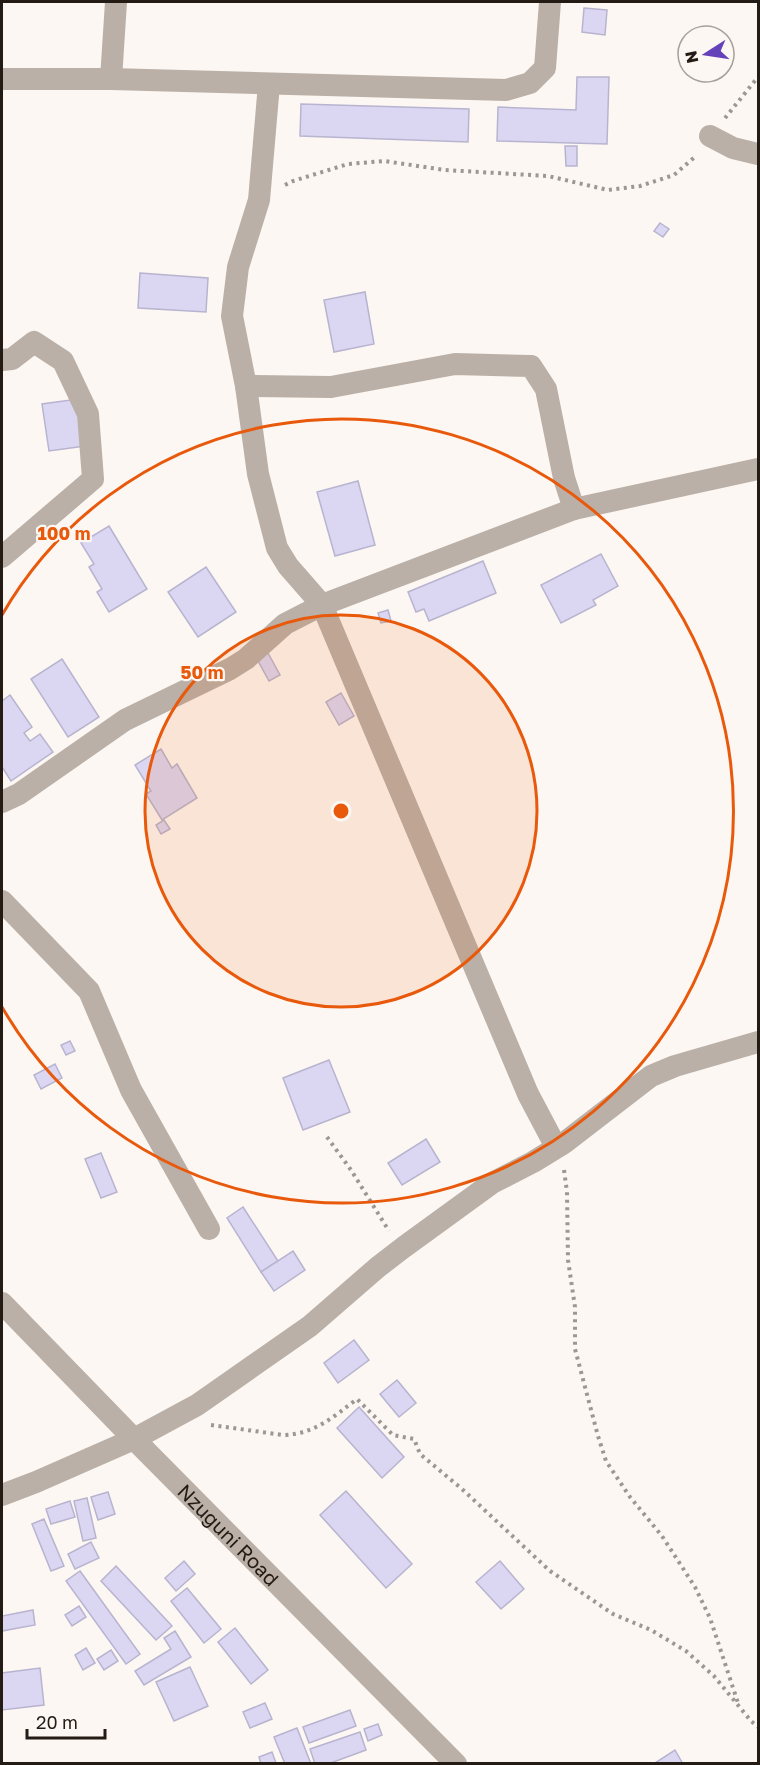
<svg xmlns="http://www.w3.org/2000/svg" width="760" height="1765" font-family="'Golos Text',sans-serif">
  <rect width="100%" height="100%" fill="#fcf7f3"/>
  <!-- building -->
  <g fill="#dbd7f3" stroke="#b8b4cf" stroke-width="1.5">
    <polygon points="584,8 607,10 605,35 582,32"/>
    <polygon points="577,77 609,77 607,144 497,141 498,107 576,110"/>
    <polygon points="301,104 469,109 468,142 300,136"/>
    <polygon points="565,146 577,146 577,166 566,166"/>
    <polygon points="660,223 669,229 663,237 654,231"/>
    <polygon points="140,273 208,278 206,312 138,308"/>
    <polygon points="365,292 374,344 334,352 324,300"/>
    <polygon points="78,399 85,446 49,451 42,404"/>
    <polygon points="358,481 375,545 335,556 317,492"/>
    <polygon points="109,526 147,589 109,612 97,592 102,589 89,567 94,564 81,543"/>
    <polygon points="601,554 618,586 593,600 596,605 561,623 541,585"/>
    <polygon points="483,561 496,593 429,621 424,609 416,612 408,592"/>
    <polygon points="206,567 236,612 198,637 168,592"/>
    <polygon points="388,610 391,621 381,623 378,613"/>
    <polygon points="268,653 280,675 269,681 257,659"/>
    <polygon points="62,659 99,717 68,737 31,679"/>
    <polygon points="341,693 354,716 339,725 326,702"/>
    <polygon points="10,695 32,727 24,733 30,741 40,734 53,752 11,781 2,767 2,701"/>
    <polygon points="161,749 172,768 177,764 197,798 162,820 146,794 151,791 135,765"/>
    <polygon points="164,820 170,829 161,834 156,825"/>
    <polygon points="70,1041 75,1051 66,1055 61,1045"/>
    <polygon points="329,1060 350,1112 303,1130 283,1078"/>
    <polygon points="55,1064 62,1078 41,1089 34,1075"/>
    <polygon points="426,1139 440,1162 402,1185 388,1163"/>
    <polygon points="101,1153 117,1192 101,1198 85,1159"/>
    <polygon points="243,1207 278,1261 261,1272 227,1218"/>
    <polygon points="293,1251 305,1270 274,1291 261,1272"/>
    <polygon points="354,1340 369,1360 338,1383 324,1363"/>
    <polygon points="397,1380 416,1403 399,1417 380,1394"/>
    <polygon points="359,1407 404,1457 382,1478 337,1428"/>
    <polygon points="346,1491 412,1564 386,1588 320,1515"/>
    <polygon points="108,1492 115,1514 98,1520 91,1497"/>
    <polygon points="87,1498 96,1538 83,1541 74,1501"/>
    <polygon points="70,1501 75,1517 51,1524 46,1509"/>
    <polygon points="44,1519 64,1566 51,1571 32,1524"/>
    <polygon points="91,1542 99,1558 75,1569 68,1554"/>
    <polygon points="184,1561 195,1574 176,1591 165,1578"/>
    <polygon points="500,1561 524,1589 501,1609 476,1582"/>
    <polygon points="116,1566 172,1626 156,1640 101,1581"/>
    <polygon points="80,1571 140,1654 126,1664 66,1581"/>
    <polygon points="187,1588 221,1629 204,1643 171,1601"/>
    <polygon points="79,1606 86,1617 72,1626 65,1615"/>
    <polygon points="33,1610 35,1625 2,1631 2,1616"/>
    <polygon points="235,1628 268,1670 251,1684 218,1642"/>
    <polygon points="175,1631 191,1657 144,1685 135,1671 171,1649 164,1638"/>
    <polygon points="86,1648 95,1663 83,1670 75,1655"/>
    <polygon points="111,1650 118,1661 104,1670 97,1659"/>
    <polygon points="190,1667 208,1706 174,1721 156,1682"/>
    <polygon points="40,1668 44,1705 2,1710 2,1673"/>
    <polygon points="265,1703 272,1719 250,1728 243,1712"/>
    <polygon points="350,1710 356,1726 309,1743 303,1727"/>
    <polygon points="378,1724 382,1735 368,1741 364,1729"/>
    <polygon points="297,1728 311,1764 285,1764 274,1737"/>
    <polygon points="360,1732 366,1750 328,1764 315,1764 310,1749"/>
    <polygon points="675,1750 683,1764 655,1764 655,1763"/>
    <polygon points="272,1752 276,1763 261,1764 259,1757"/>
  </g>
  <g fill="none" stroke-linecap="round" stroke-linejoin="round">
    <!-- path -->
    <g stroke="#9d9691" stroke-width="4" stroke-dasharray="3 4.5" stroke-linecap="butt">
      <polyline points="725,118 758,77"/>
      <polyline points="285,185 293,181 348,164 384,161 445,170 548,176 608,190 640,186 674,175 697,155"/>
      <polyline points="327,1137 351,1170 389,1231"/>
      <polyline points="564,1170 567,1192 568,1260 575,1307 575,1349 598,1436 606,1461 630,1497 662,1536 695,1587 710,1618 738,1703"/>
      <path d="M211,1425L283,1435C315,1434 333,1417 357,1399L393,1435L414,1439L420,1454L462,1489L550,1571L613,1614L651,1630L686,1651L714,1676L751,1721L758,1727"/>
    </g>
    <!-- street -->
    <g stroke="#bab0a7" stroke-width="22">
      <polyline points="2,79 111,79 506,90 530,83 545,68 550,2"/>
      <polyline points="111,79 116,2"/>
      <polyline points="269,84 259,200 238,267 232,316 246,386 258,474 277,548 288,566 322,605 528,1094 556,1147"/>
      <polyline points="710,136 733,148 758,154"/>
      <polyline points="2,360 12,359 34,342 63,361 88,414 93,479 2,557"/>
      <polyline points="246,386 331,387 455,364 531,366 546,389 564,478 574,509"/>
      <polyline points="2,802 19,794 125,720 230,669 246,659 285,624 322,605 574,509 758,469"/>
      <polyline points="2,901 89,991 131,1090 209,1229"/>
      <path id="s1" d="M2,1303L134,1439L456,1764"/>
      <polyline points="2,1495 36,1482 134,1439 197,1405 310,1326 378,1267 404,1247 492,1183 533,1162 564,1143 651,1076 675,1066 758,1042"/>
    </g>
  </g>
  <!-- distance rings -->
  <circle cx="341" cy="811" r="196" fill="#e8590c" fill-opacity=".12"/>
  <g fill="none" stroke="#e8590c" stroke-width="3">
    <circle cx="341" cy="811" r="196"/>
    <path d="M2 615A392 392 0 1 1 2 1007"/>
  </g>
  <g text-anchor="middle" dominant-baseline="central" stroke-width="4.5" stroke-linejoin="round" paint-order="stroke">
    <!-- street labels -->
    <g font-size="20" fill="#241b14" stroke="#fcf7f3">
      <text stroke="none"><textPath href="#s1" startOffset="324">Nzuguni Road</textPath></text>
    </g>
  </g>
  <circle cx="341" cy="811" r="9" fill="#e8590c" stroke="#fcf7f3" stroke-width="3"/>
  <g font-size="18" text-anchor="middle" font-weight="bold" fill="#e8590c" stroke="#fcf7f3" stroke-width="4.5" stroke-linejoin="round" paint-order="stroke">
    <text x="64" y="540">100 m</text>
    <text x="202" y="679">50 m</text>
  </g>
  <!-- border -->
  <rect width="760" height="1765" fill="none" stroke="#241b14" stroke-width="6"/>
  <!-- north arrow -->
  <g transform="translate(706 54) rotate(258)"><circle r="28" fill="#fcf7f3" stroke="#a69f9a" stroke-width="1.5"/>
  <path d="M0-4.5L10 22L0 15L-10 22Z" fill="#6541ba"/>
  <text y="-9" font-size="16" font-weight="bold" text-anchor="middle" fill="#241b14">N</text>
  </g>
  <!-- scale -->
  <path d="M27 1729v9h78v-9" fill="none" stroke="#241b14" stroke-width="3"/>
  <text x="36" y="1729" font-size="18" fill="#241b14" stroke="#fcf7f3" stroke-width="4.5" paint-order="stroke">20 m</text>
</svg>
